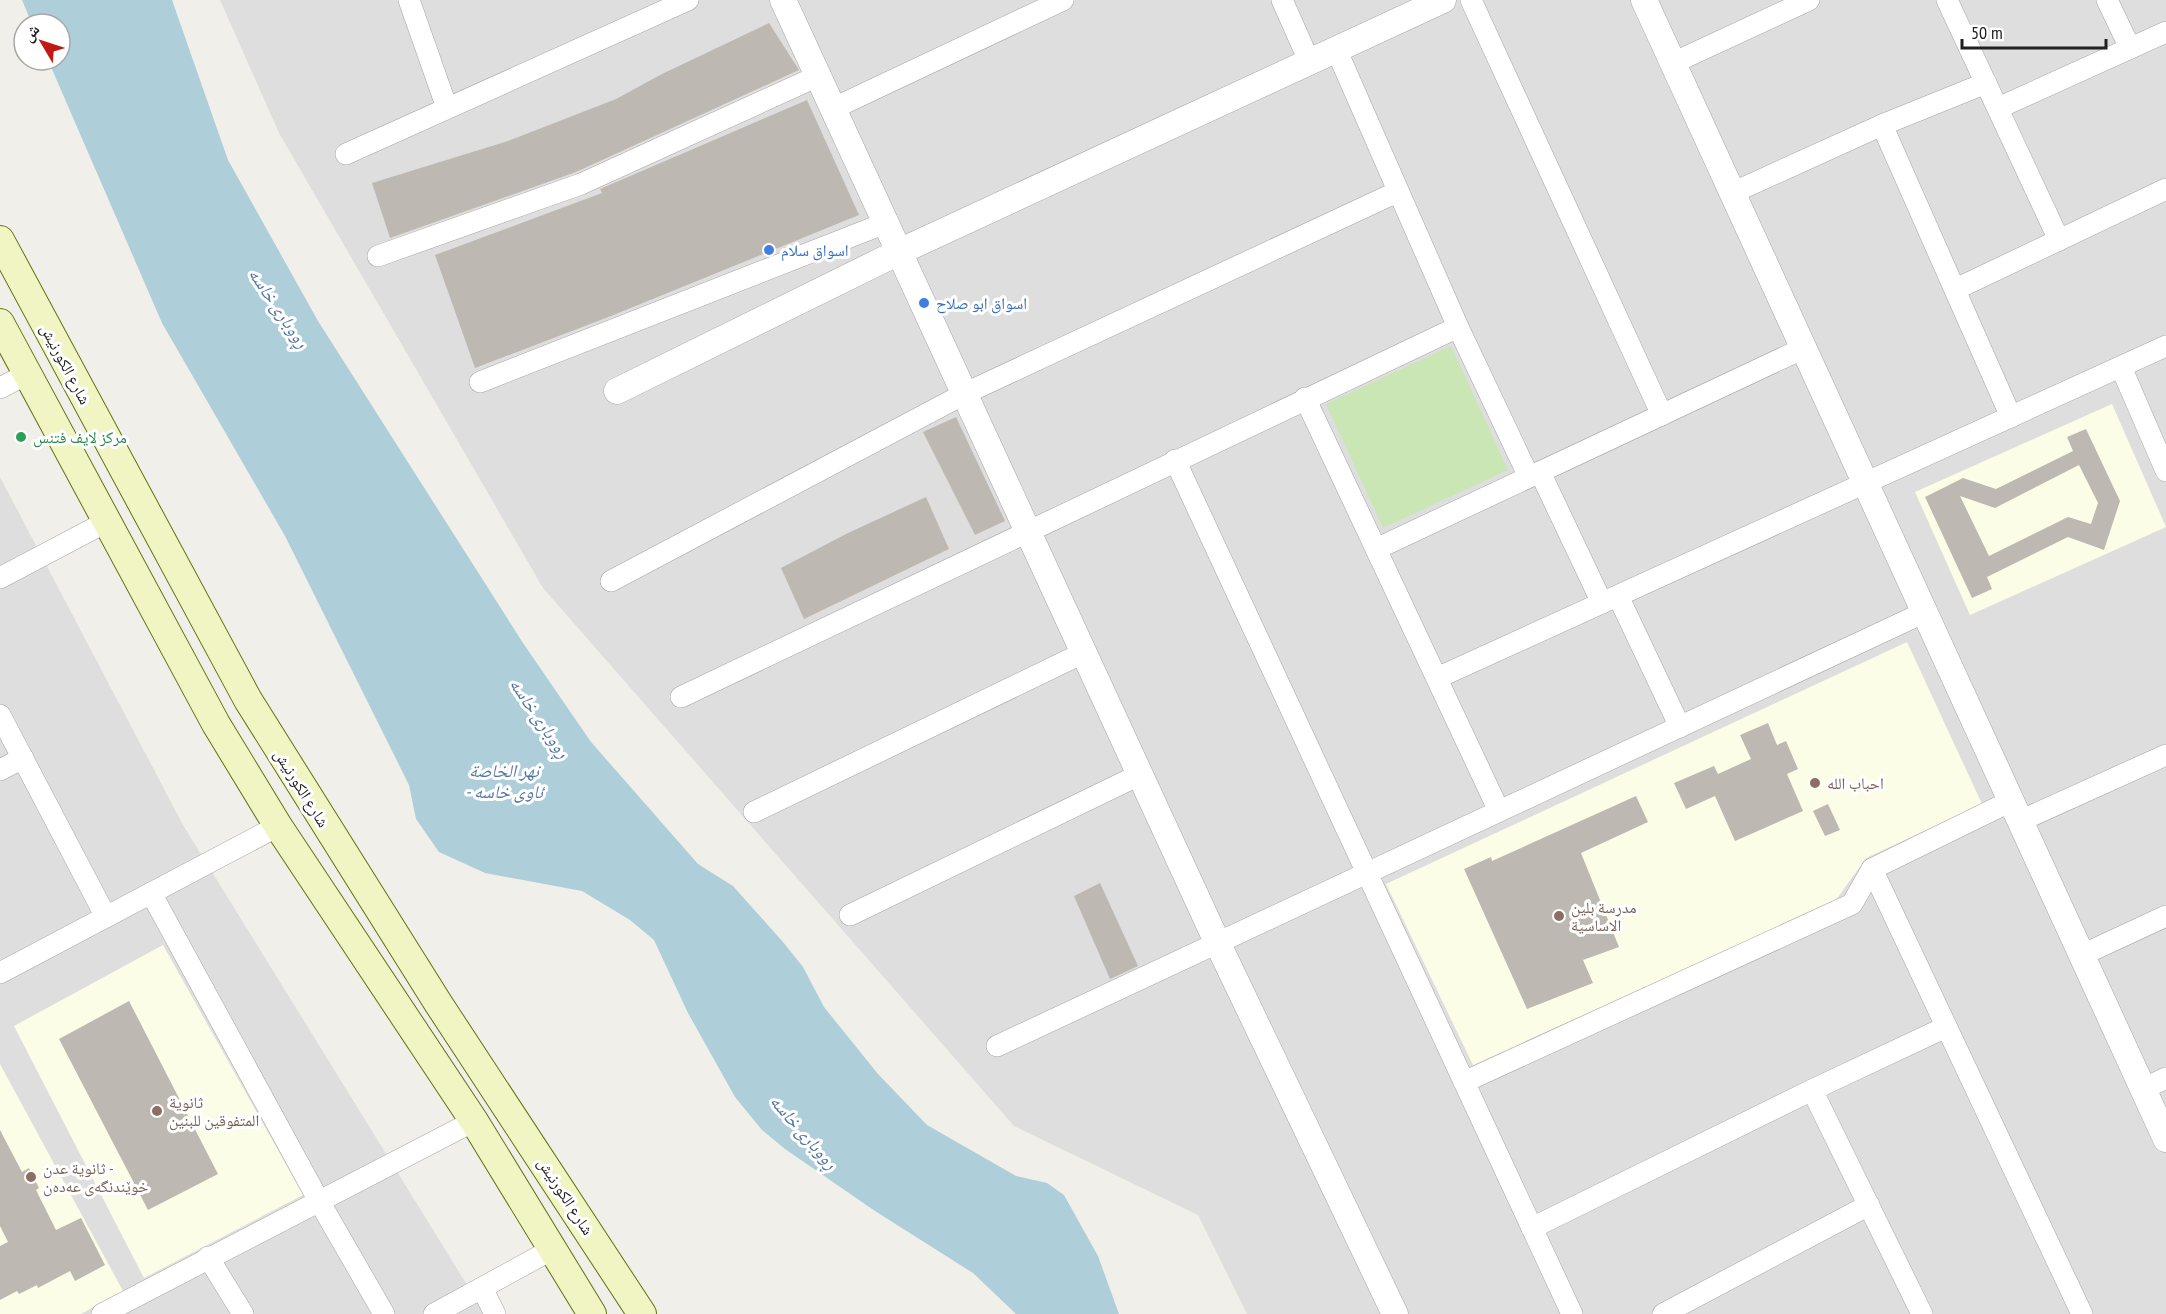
<svg xmlns="http://www.w3.org/2000/svg" width="2166" height="1314" font-family="'PT Sans Narrow','Noto Naskh Arabic',sans-serif">
  <rect width="100%" height="100%" fill="#f1efe9"/>
  <!-- residential -->
  <g fill="#dfdede">
    <polygon points="220,0 2166,0 2166,1314 1247,1314 1198,1215 1014,1126 543,588 279,133"/>
    <polygon points="0,477 183,825 485,1314 0,1314"/>
  </g>
  <!-- education -->
  <g fill="#fcfde6">
    <polygon points="2112,404 2166,527 1970,615 1915,492"/>
    <polygon points="1907,642 1982,804 1866,858 1836,900 1473,1065 1386,884"/>
    <polygon points="163,945 303,1195 144,1278 14,1026"/>
    <polygon points="0,1064 123,1291 81,1314 0,1314"/>
  </g>
  <!-- grass -->
  <polygon fill="#cae6b4" points="1451,346 1508,470 1383,528 1326,404"/>
  <!-- water -->
  <polygon fill="#aeceda" points="22,0 172,0 228,160 318,321 523,643 591,742 698,864 733,886 783,942 803,967 824,1007 878,1074 927,1125 1016,1176 1047,1183 1064,1195 1098,1256 1119,1314 1016,1314 973,1273 875,1211 785,1149 762,1130 735,1097 688,1013 654,940 630,920 582,891 485,873 439,852 416,819 409,785 285,536 162,323 48,60 60,60 60,24 32,24"/>
  <!-- building -->
  <g fill="#beb8b2" fill-rule="evenodd">
    <polygon points="769,23 799,70 576,172 390,238 372,183 508,141 616,99 662,74"/>
    <polygon points="807,100 859,215 611,316 475,368 435,255 602,193 600,189"/>
    <polygon points="956,417 1005,521 975,535 923,432"/>
    <path d="M2086,429L2120,501L2104,550L2068,537L1987,577L1992,589L1972,598L1925,497L1963,478L1996,489L2073,451L2067,437ZM2079,465L2098,503L2091,524L2068,517L1989,556L1960,496L1995,508Z"/>
    <polygon points="926,497 949,549 804,619 781,568 848,533"/>
    <polygon points="1768,723 1777,745 1786,741 1798,769 1787,774 1803,811 1735,841 1715,796 1686,809 1674,783 1714,766 1718,774 1751,759 1740,735"/>
    <polygon points="1636,796 1648,822 1581,853 1619,947 1583,960 1593,983 1527,1009 1464,869 1491,857 1492,861"/>
    <polygon points="1828,804 1840,830 1825,836 1813,811"/>
    <polygon points="1100,883 1138,966 1110,979 1074,896"/>
    <polygon points="129,1001 218,1174 148,1210 59,1039"/>
    <polygon points="0,1130 22,1172 29,1168 39,1188 36,1190 56,1230 81,1218 105,1265 75,1281 70,1271 38,1288 37,1285 19,1294 17,1291 0,1300 0,1246 8,1242 0,1226"/>
  </g>
  <g fill="none" stroke-linecap="round" stroke-linejoin="round">
    <!-- minor casing -->
    <g stroke="#a5a5a5" stroke-width="22">
      <g id="minor">
        <polyline points="409,0 447,108"/>
        <polyline points="1282,0 1310,63"/>
        <polyline points="1471,0 1662,415"/>
        <polyline points="1947,0 2059,240"/>
        <polyline points="2107,0 2130,48"/>
        <polyline points="1336,49 1458,327 1529,477"/>
        <polyline points="1673,63 1809,0"/>
        <polyline points="1998,108 2166,32"/>
        <polyline points="832,109 1063,0"/>
        <polyline points="1882,125 2011,417"/>
        <polyline points="346,154 688,0"/>
        <polyline points="1732,193 1882,125 1986,83"/>
        <polyline points="378,256 581,184 818,76"/>
        <polyline points="1956,289 2166,189"/>
        <polyline points="2121,367 2166,471"/>
        <polyline points="480,382 888,222"/>
        <polyline points="0,388 27,374"/>
        <polyline points="1305,398 1499,811"/>
        <polyline points="1175,460 1572,1314"/>
        <polyline points="1540,472 1602,603"/>
        <polyline points="1376,549 1804,348"/>
        <polyline points="0,578 106,522"/>
        <polyline points="611,581 966,393 1397,192"/>
        <polyline points="1618,596 1680,727"/>
        <polyline points="1437,678 2166,346"/>
        <polyline points="681,697 1458,327"/>
        <polyline points="0,715 106,917"/>
        <polyline points="0,770 23,758"/>
        <polyline points="754,812 1083,653"/>
        <polyline points="2020,821 2166,755"/>
        <polyline points="1872,869 2082,1314"/>
        <polyline points="151,893 319,1201 384,1314"/>
        <polyline points="850,915 1139,775"/>
        <polyline points="2082,955 2166,916"/>
        <polyline points="0,973 278,826"/>
        <polyline points="997,1046 1925,612"/>
        <polyline points="1464,1082 1852,904 1872,869 2011,801"/>
        <polyline points="2143,1089 2166,1078"/>
        <polyline points="1812,1090 1922,1314"/>
        <polyline points="1532,1228 1812,1090 1946,1027"/>
        <polyline points="208,1257 243,1314"/>
        <polyline points="482,1288 495,1314"/>
        <polyline points="102,1314 474,1121"/>
        <polyline points="434,1314 551,1250"/>
        <polyline points="1663,1314 1869,1205"/>
      </g>
    </g>
    <!-- tertiary casing -->
    <g stroke="#a5a5a5" stroke-width="27">
      <g id="tertiary">
        <polyline points="783,0 1218,944 1395,1314"/>
        <polyline points="1644,0 2166,1139"/>
        <polyline points="617,391 901,251 1443,0"/>
      </g>
    </g>
    <!-- secondary casing -->
    <g stroke="#63720f" stroke-width="30">
      <g id="secondary">
        <polyline points="0,240 248,700 438,1003 642,1314"/>
        <polyline points="0,323 216,724 278,826 474,1121 592,1314"/>
      </g>
    </g>
    <!-- minor -->
    <use href="#minor" stroke="#fff" stroke-width="21"/>
    <!-- tertiary -->
    <use href="#tertiary" stroke="#fff" stroke-width="26"/>
    <!-- secondary -->
    <use href="#secondary" stroke="#f0f5c3" stroke-width="28"/>
  </g>
  <!-- markers -->
  <g fill="#3f7fe0" stroke="#fff" stroke-width="2">
    <circle cx="769" cy="250" r="6"/>
    <circle cx="924" cy="303" r="6"/>
  </g>
  <circle fill="#2e9e5b" stroke="#fff" stroke-width="2" cx="21" cy="437" r="6"/>
  <g fill="#8d6e63" stroke="#fff" stroke-width="2">
    <circle cx="1815" cy="783" r="6"/>
    <circle cx="1559" cy="916" r="6"/>
    <circle cx="157" cy="1111" r="6"/>
    <circle cx="31" cy="1177" r="6"/>
  </g>
  <g text-anchor="middle" dominant-baseline="central" stroke-width="6" stroke-linejoin="round" paint-order="stroke">
    <!-- shop labels -->
    <g font-size="16" fill="#366cbe" stroke="#fff" text-anchor="start">
      <text x="781" y="250">اسواق سلام</text>
      <text x="936" y="303">اسواق ابو صلاح</text>
    </g>
    <!-- street labels -->
    <g font-size="16" fill="#212121" stroke="#fff">
      <text transform="translate(66 364) rotate(62)">شارع الكورنيش</text>
      <text transform="translate(302 788) rotate(58)">شارع الكورنيش</text>
      <text transform="translate(566 1196) rotate(57)">شارع الكورنيش</text>
    </g>
    <!-- leisure labels -->
    <g font-size="16" fill="#27864d" stroke="#fff" text-anchor="start">
      <text x="33" y="437">مركز لايف فتنس</text>
    </g>
    <!-- education labels -->
    <g font-size="16" fill="#785e54" stroke="#fff" text-anchor="start">
      <text x="1827" y="783">احباب الله</text>
      <text x="1571" y="907">مدرسة بلين<tspan x="1571" dy="18">الاساسية</tspan></text>
      <text x="169" y="1102">ثانوية<tspan x="169" dy="18">المتفوقين للبنين</tspan></text>
      <text x="43" y="1168">ثانوية عدن -<tspan x="43" dy="18">خوێندنگەی عەدەن</tspan></text>
    </g>
    <!-- water labels -->
    <g font-size="18" font-style="italic" fill="#5276a2" stroke="#fff">
      <text transform="translate(279 308) rotate(56)">ڕووباری خاسە</text>
      <text transform="translate(540 718) rotate(56)">ڕووباری خاسە</text>
      <text x="504" y="770">نهر الخاصة<tspan x="504" dy="21">- ئاوی خاسە</tspan></text>
      <text transform="translate(804 1132) rotate(49)">ڕووباری خاسە</text>
    </g>
  </g>
  <!-- north arrow -->
  <g transform="translate(42 42) rotate(309)"><circle r="28" fill="#ffffff" stroke="#a6a6a6" stroke-width="1.5"/>
  <path d="M0-4.5L10 22L0 15L-10 22Z" fill="#c11a12"/>
  <text y="-9" font-size="16" font-weight="bold" text-anchor="middle" fill="#212121">ش</text>
  </g>
  <!-- scale -->
  <path d="M1962 39v9h144v-9" fill="none" stroke="#212121" stroke-width="3"/>
  <text x="1971" y="39" font-size="18" fill="#212121" stroke="#ffffff" stroke-width="4.5" paint-order="stroke">50 m</text>
</svg>
